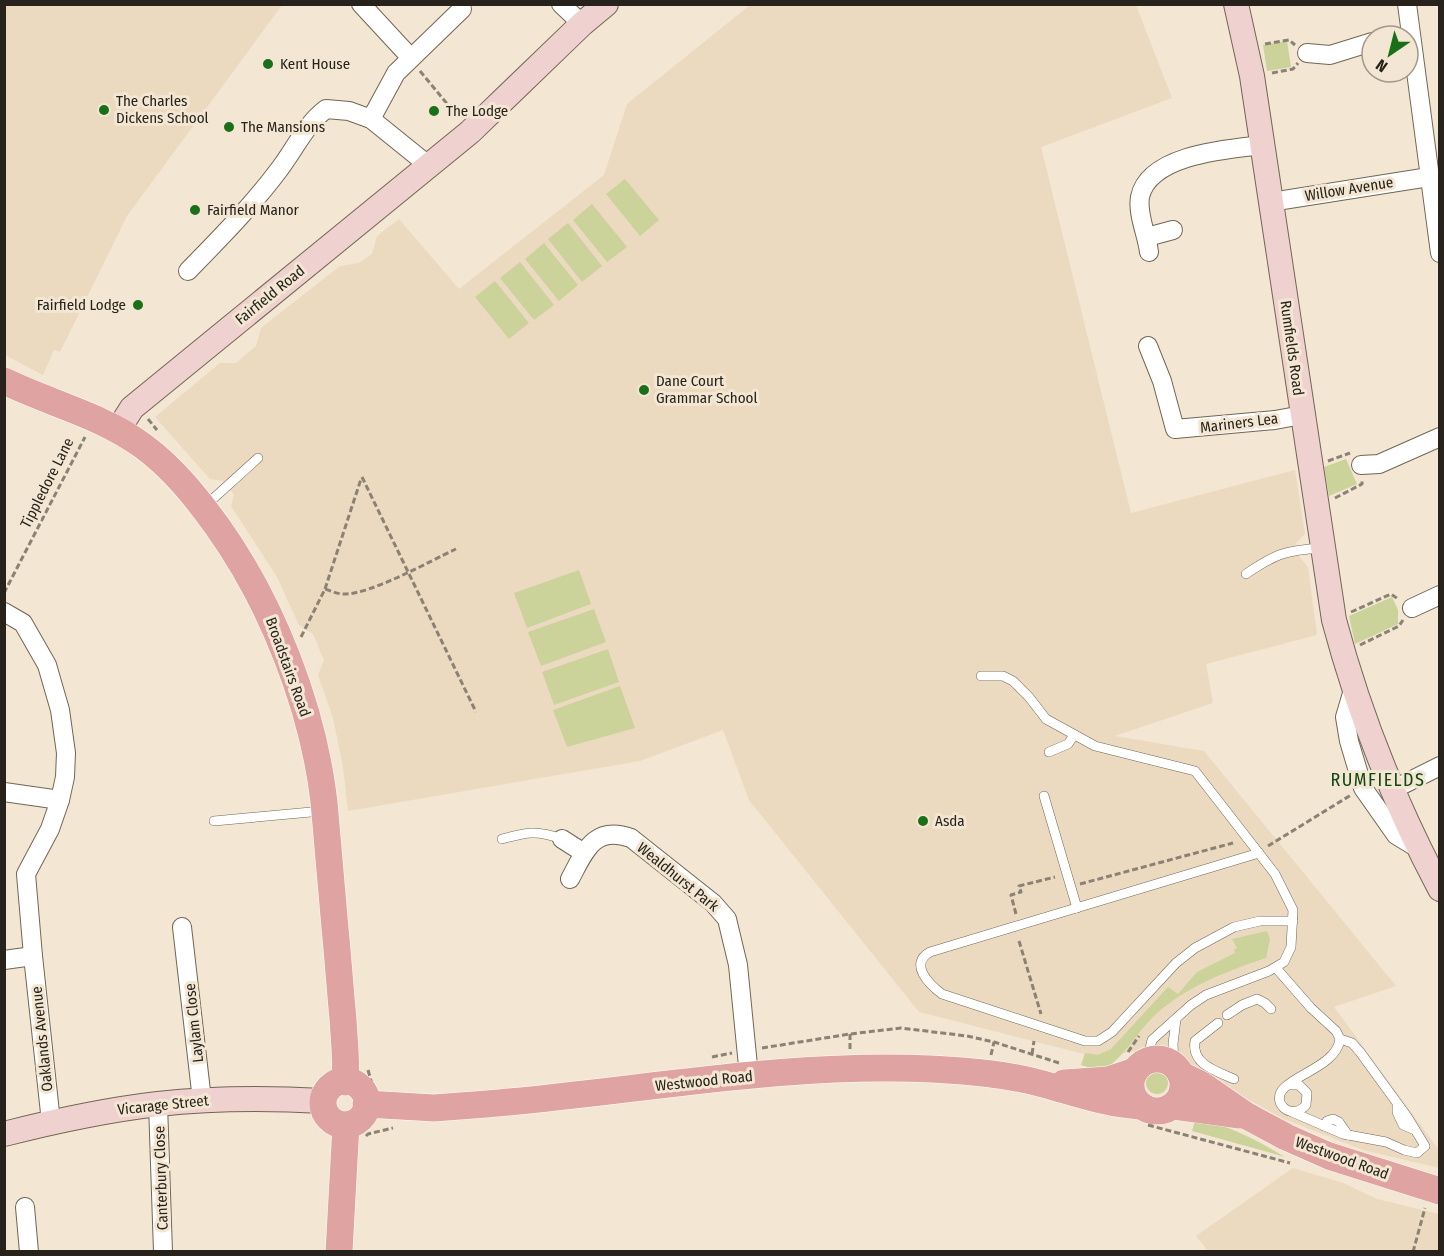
<svg xmlns="http://www.w3.org/2000/svg" width="1444" height="1256" font-family="'Fira Sans Condensed',sans-serif">
  <rect width="100%" height="100%" fill="#f3e6d2"/>
  <!-- built -->
  <g fill="#ebdac0">
    <polygon points="4,5 282,5 127,216 60,352 54,350 43,375 5,355"/>
    <polygon points="750,5 1136,5 1172,98 1041,147 1131,513 1295,470 1305,534 1296,543 1298,555 1308,567 1317,635 1206,664 1213,703 1115,736 1204,751 1396,986 1334,1007 1439,1150 1439,1168 1363,1150 1284,1119 1206,1077 1159,1048 1096,1057 919,1012 749,800 723,730 640,761 348,811 343,767 333,718 318,675 324,660 313,634 299,625 277,577 231,506 234,495 223,481 210,479 155,417 220,363 236,363 256,346 261,328 340,266 359,263 372,254 377,236 399,219 459,289 604,175 627,104"/>
    <polygon points="1293,1168 1343,1183 1377,1199 1439,1214 1439,1251 1208,1251 1196,1236"/>
  </g>
  <!-- green -->
  <g fill="#cbd39b">
    <polygon points="1287,41 1291,67 1267,71 1263,45"/>
    <polygon points="625,179 659,220 640,236 606,194"/>
    <polygon points="592,204 627,247 607,262 573,220"/>
    <polygon points="568,223 602,266 582,282 548,239"/>
    <polygon points="544,243 578,285 559,301 525,259"/>
    <polygon points="520,262 554,305 534,320 500,278"/>
    <polygon points="495,281 529,323 509,339 475,297"/>
    <polygon points="1346,459 1357,484 1329,496 1324,467"/>
    <polygon points="579,570 591,604 527,628 514,593"/>
    <polygon points="1392,597 1398,610 1398,624 1355,644 1349,616"/>
    <polygon points="594,609 606,642 541,666 528,632"/>
    <polygon points="608,649 619,682 554,705 542,672"/>
    <polygon points="620,686 635,728 567,747 553,710"/>
    <path d="M1267,931L1270,939L1266,958C1227,971 1182,988 1152,1018C1138,1032 1127,1051 1112,1064C1102,1072 1092,1069 1081,1065L1085,1053L1098,1055L1111,1049L1168,987L1178,994L1197,972L1235,953L1234,950L1237,948L1232,939Z"/>
    <circle cx="1157" cy="1083" r="11"/>
    <path d="M1196,1118C1232,1127 1253,1138 1285,1157L1192,1131Z"/>
  </g>
  <g fill="none" stroke-linecap="round" stroke-linejoin="round">
    <!-- lane casing -->
    <g stroke="#716655" stroke-width="10">
      <g id="lane">
        <polyline points="205,506 258,458"/>
        <path d="M1246,574C1275,554 1286,550 1322,548"/>
        <polyline points="981,676 1003,676 1013,681 1029,697 1046,719 1095,746 1195,771 1275,874 1293,910 1291,947 1284,962 1269,971 1206,995 1191,1005 1152,1040 1147,1061"/>
        <polyline points="1049,752 1068,744 1074,735"/>
        <polyline points="1044,796 1077,908"/>
        <polyline points="214,821 322,811"/>
        <path d="M502,839C527,832 537,830 562,839"/>
        <path d="M1259,853L930,952C908,964 930,985 942,994L1085,1041H1098L1112,1032L1176,963L1195,948L1234,927L1260,921H1293"/>
        <path d="M1276,968L1311,1008L1336,1031L1340,1039C1337,1064 1299,1073 1284,1088C1270,1102 1291,1122 1306,1105L1307,1093L1299,1085H1289"/>
        <polyline points="1227,1015 1242,1005 1257,999 1265,1003 1271,1009"/>
        <path d="M1218,1023L1195,1041C1191,1064 1216,1071 1234,1079"/>
        <polyline points="1174,1065 1173,1044 1176,1019"/>
        <polyline points="1397,1106 1397,1112 1403,1125 1415,1130"/>
        <polyline points="1292,1112 1343,1134 1386,1142 1404,1150 1417,1153 1425,1146 1408,1118 1360,1052 1352,1043 1340,1039"/>
        <polyline points="1324,1126 1327,1121 1333,1119 1339,1122 1348,1135"/>
      </g>
    </g>
    <!-- street casing -->
    <g stroke="#716655" stroke-width="20">
      <g id="street">
        <polyline points="361,4 411,58"/>
        <polyline points="561,4 582,24"/>
        <polyline points="1407,4 1440,253"/>
        <polyline points="1307,53 1330,55 1372,42"/>
        <polyline points="371,119 396,73 462,9"/>
        <polyline points="1270,202 1429,177"/>
        <polyline points="1147,237 1173,230"/>
        <path d="M1149,252C1147,235 1137,214 1140,197C1149,154 1229,149 1263,145"/>
        <path d="M188,271C219,239 251,207 278,171C295,149 305,125 326,109L349,111L371,119L428,165"/>
        <polyline points="1148,346 1162,381 1175,429 1275,420 1302,415"/>
        <polyline points="1361,465 1379,464 1440,437"/>
        <polyline points="1412,608 1440,595"/>
        <polyline points="4,612 23,623 47,665 60,710 66,753 65,777 60,800 50,829 26,874 33,956 51,1122"/>
        <polyline points="1353,690 1345,717 1349,741 1363,788 1396,835 1419,849"/>
        <polyline points="1392,790 1440,766"/>
        <polyline points="4,792 60,800"/>
        <polyline points="562,839 584,853"/>
        <path d="M570,879C585,851 594,825 631,838L713,903L727,919L738,965L749,1076"/>
        <polyline points="182,927 202,1100"/>
        <polyline points="4,960 33,956"/>
        <polyline points="158,1104 163,1252"/>
        <polyline points="25,1207 29,1252"/>
      </g>
    </g>
    <!-- secondary casing -->
    <g stroke="#716655" stroke-width="26">
      <g id="secondary">
        <path d="M1236,4L1252,76L1334,620C1359,714 1394,802 1440,889"/>
        <polyline points="118,430 132,408 470,132 582,24 606,4"/>
        <path d="M4,1134C55,1121 106,1110 158,1104C213,1098 268,1098 323,1101"/>
      </g>
    </g>
    <!-- primary casing -->
    <g stroke="#fff" stroke-width="28">
      <g id="primary">
        <path d="M4,381C51,404 101,415 143,446C173,468 196,497 217,526C272,603 313,707 324,802C328,844 331,886 335,928C338,958 340,988 343,1019C344,1040 347,1061 345,1082"/>
        <circle cx="1157" cy="1085" r="26"/>
        <polyline points="1181,1075 1202,1085 1247,1116 1286,1137 1329,1156 1440,1191"/>
        <circle cx="345" cy="1103" r="22"/>
        <polyline points="1064,1083 1108,1080 1135,1071"/>
        <path d="M366,1104L434,1108L487,1104C633,1092 784,1062 931,1069C968,1071 1007,1074 1043,1084C1076,1093 1106,1104 1140,1106"/>
        <polyline points="1174,1106 1240,1115"/>
        <polyline points="339,1252 346,1125"/>
      </g>
    </g>
    <!-- path -->
    <g stroke="#8b8275" stroke-width="3" stroke-dasharray="6 3" stroke-linecap="butt">
      <polyline points="1265,44 1289,40 1295,45"/>
      <polyline points="420,71 458,117"/>
      <polyline points="1272,73 1293,69 1298,63"/>
      <polyline points="148,419 157,430"/>
      <polyline points="1328,461 1350,453"/>
      <polyline points="362,477 476,712"/>
      <polyline points="1335,498 1362,484 1362,479"/>
      <polyline points="325,589 361,479"/>
      <polyline points="4,593 85,437"/>
      <polyline points="1351,612 1391,594 1398,599"/>
      <path d="M301,637L325,589C331,591 338,594 343,594C370,595 430,561 456,549"/>
      <polyline points="1360,645 1399,626 1403,620"/>
      <polyline points="1268,846 1351,795"/>
      <polyline points="1080,884 1233,843"/>
      <polyline points="1016,914 1011,895 1021,892 1019,886 1055,877"/>
      <polyline points="1019,941 1041,1014"/>
      <polyline points="850,1034 850,1050"/>
      <polyline points="762,1048 850,1034 901,1028 967,1036 994,1042 1059,1063"/>
      <polyline points="1128,1052 1139,1036"/>
      <polyline points="1032,1054 1034,1041"/>
      <polyline points="991,1055 994,1042"/>
      <polyline points="712,1057 732,1053"/>
      <polyline points="368,1070 372,1084"/>
      <polyline points="1148,1125 1290,1163"/>
      <polyline points="366,1136 368,1134 393,1128"/>
      <polyline points="1413,1252 1425,1208"/>
    </g>
    <!-- lane -->
    <use href="#lane" stroke="#fff" stroke-width="9"/>
    <!-- street -->
    <use href="#street" stroke="#fff" stroke-width="18"/>
    <!-- secondary -->
    <use href="#secondary" stroke="#efd1d0" stroke-width="24"/>
    <!-- primary -->
    <use href="#primary" stroke="#dfa4a1" stroke-width="27"/>
  </g>
  <!-- markers -->
  <g fill="#1a7019" stroke="#f3e6d2" stroke-width="2">
    <circle cx="268" cy="64" r="6"/>
    <circle cx="104" cy="110" r="6"/>
    <circle cx="434" cy="111" r="6"/>
    <circle cx="229" cy="127" r="6"/>
    <circle cx="195" cy="210" r="6"/>
    <circle cx="138" cy="305" r="6"/>
    <circle cx="644" cy="390" r="6"/>
    <circle cx="923" cy="821" r="6"/>
  </g>
  <g text-anchor="middle" dominant-baseline="central" stroke-width="6" stroke-linejoin="round" paint-order="stroke">
    <!-- poi labels -->
    <g font-size="15" fill="#27231c" stroke="#f3e6d2" text-anchor="start">
      <text x="280" y="64">Kent House</text>
      <text x="116" y="101">The Charles<tspan x="116" dy="17">Dickens School</tspan></text>
      <text x="446" y="111">The Lodge</text>
      <text x="241" y="127">The Mansions</text>
      <text x="207" y="210">Fairfield Manor</text>
      <text x="126" y="305" text-anchor="end">Fairfield Lodge</text>
      <text x="656" y="381">Dane Court<tspan x="656" dy="17">Grammar School</tspan></text>
      <text x="935" y="821">Asda</text>
    </g>
    <!-- street labels -->
    <g font-size="15" fill="#27231c" stroke="#f3e6d2">
      <text transform="translate(1349 189) rotate(-9)">Willow Avenue</text>
      <text transform="translate(270 295) rotate(-39)">Fairfield Road</text>
      <text transform="translate(1292 348) rotate(82)">Rumfields Road</text>
      <text transform="translate(1239 423) rotate(-7)">Mariners Lea</text>
      <text transform="translate(47 483) rotate(-63)">Tippledore Lane</text>
      <text transform="translate(288 667) rotate(70)">Broadstairs Road</text>
      <text transform="translate(678 877) rotate(39)">Wealdhurst Park</text>
      <text transform="translate(194 1023) rotate(-96)">Laylam Close</text>
      <text transform="translate(42 1039) rotate(-96)">Oaklands Avenue</text>
      <text transform="translate(704 1081) rotate(-6)">Westwood Road</text>
      <text transform="translate(163 1105) rotate(-6)">Vicarage Street</text>
      <text transform="translate(1342 1158) rotate(20)">Westwood Road</text>
      <text transform="translate(161 1178) rotate(-92)">Canterbury Close</text>
    </g>
    <!-- quarter labels -->
    <g font-size="18" letter-spacing="1.5" fill="#124711" stroke="#f3e6d2">
      <text x="1378" y="780">RUMFIELDS</text>
    </g>
  </g>
  <!-- border -->
  <rect width="1444" height="1256" fill="none" stroke="#27231c" stroke-width="12"/>
  <!-- north arrow -->
  <g transform="translate(1390 54) rotate(215)"><circle r="28" fill="#f3e6d2" stroke="#a19889" stroke-width="1.5"/>
  <path d="M0-4.5L10 22L0 15L-10 22Z" fill="#1a7019"/>
  <text y="-9" font-size="16" font-weight="bold" text-anchor="middle" fill="#27231c">N</text>
  </g>
</svg>
